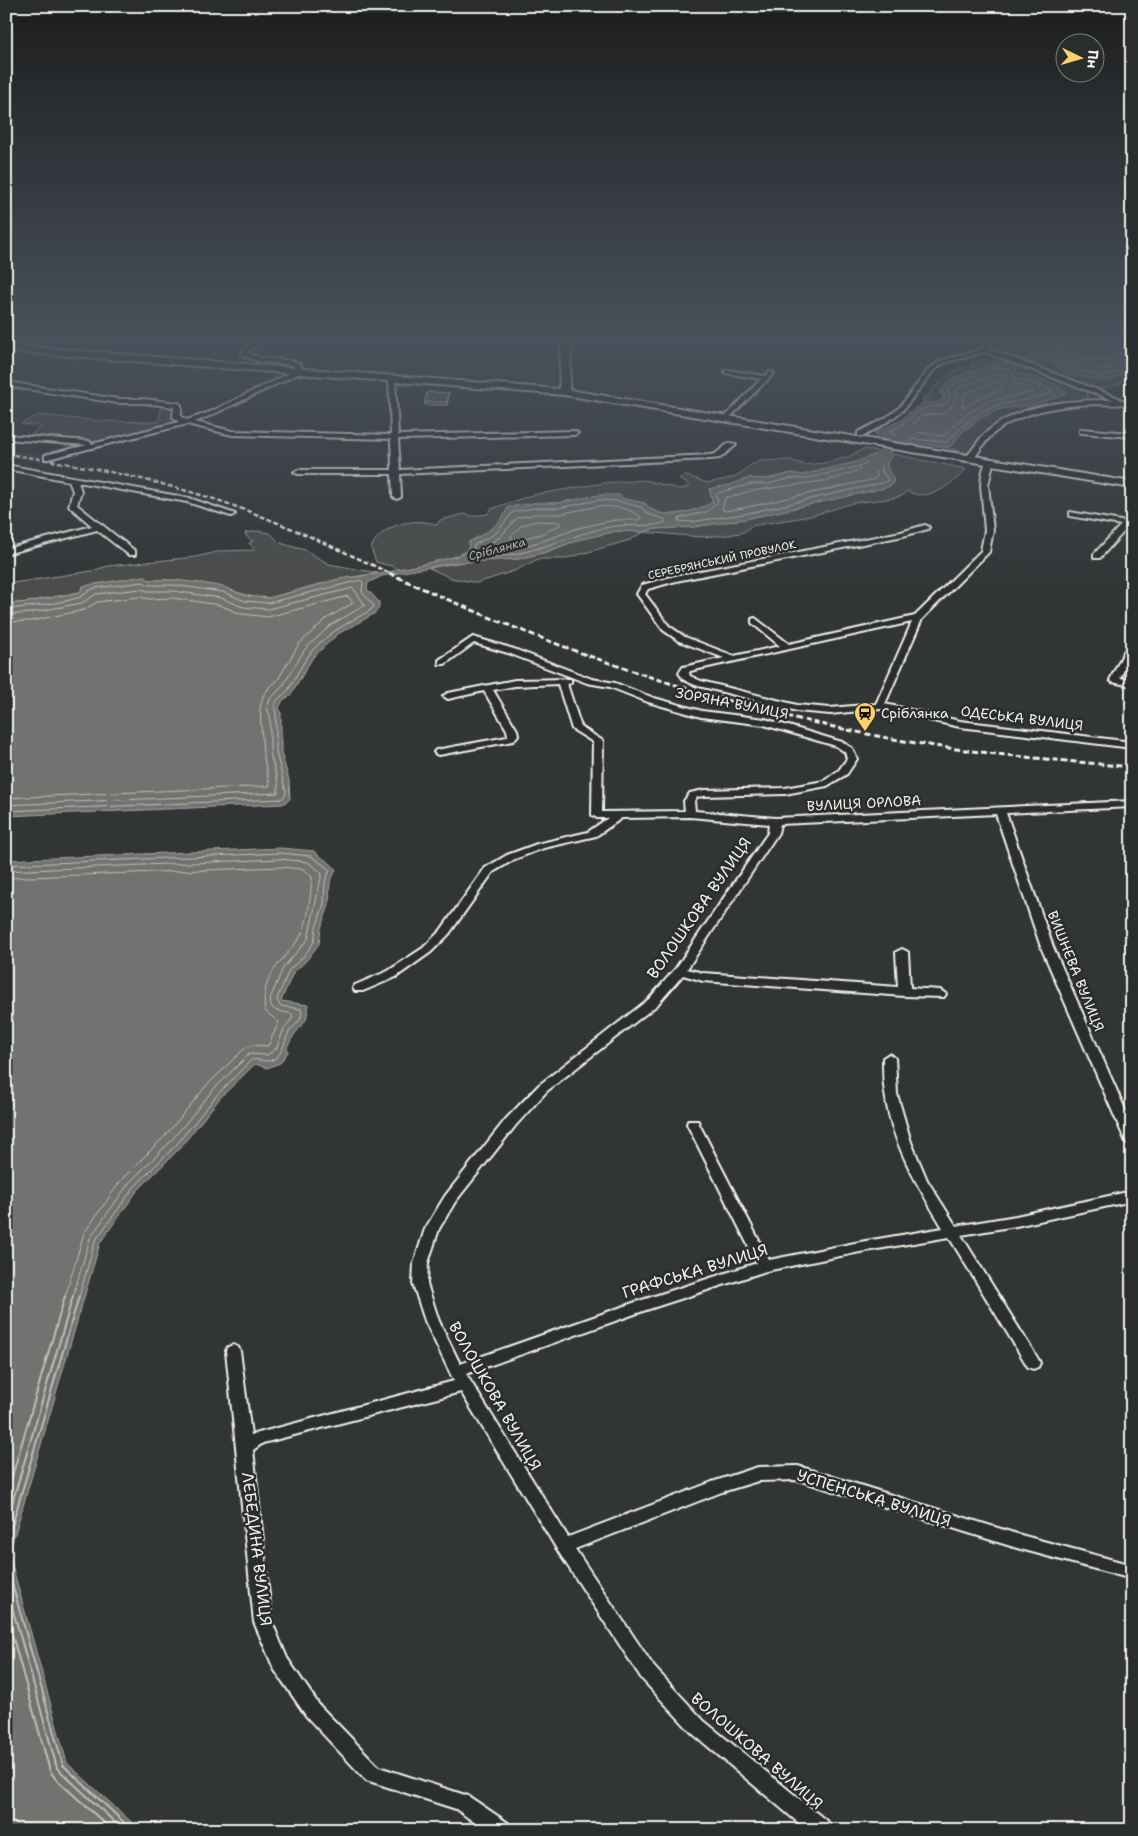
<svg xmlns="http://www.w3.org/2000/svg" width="1138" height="1836" font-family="'Shantell Sans',sans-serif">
  <rect width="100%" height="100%" fill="#323535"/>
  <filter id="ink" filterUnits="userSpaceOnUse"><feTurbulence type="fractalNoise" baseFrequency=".02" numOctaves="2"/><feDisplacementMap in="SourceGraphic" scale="10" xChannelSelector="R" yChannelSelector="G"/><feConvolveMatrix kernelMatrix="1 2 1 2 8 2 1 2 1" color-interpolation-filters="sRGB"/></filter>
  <g filter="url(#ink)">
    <!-- built -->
    <g fill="#404242">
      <polygon points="265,336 560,336 553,383 249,354 246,352"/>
      <polygon points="6,449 55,456 34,460 6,456"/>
    </g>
    <!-- green -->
    <g fill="#4b4d4c" stroke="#a09f9a">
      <polygon points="994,336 1025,336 1036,346 1038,352 1028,358 1018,359 987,350"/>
      <path d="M983,359L1010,363L986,364L984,368C963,372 950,377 941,395L945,397L937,403H923V398L929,396V394C934,388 942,378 949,377L950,373L962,368L975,366L971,364L972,362Z"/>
      <path d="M1042,360L1051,361L1060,370L1072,375L1106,381L1132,372V375C1125,379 1117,386 1111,387C1102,389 1095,387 1087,393L1088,398L1086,400C1054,406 1012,410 986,432C979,438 974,447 968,453L943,447L951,446L962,432L983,417L999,409L1033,405L1067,394C1061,383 1029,376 1017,373L1016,367H1019L1047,375L1049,371L1031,363Z"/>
      <polygon points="144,401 178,405 177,417 188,422 98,444 26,439 41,426 21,424 38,415 99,421 158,422 162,406"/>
      <path d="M864,449L881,452L856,462L802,475L792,473L767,479L749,478L730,485L709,489L713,502C695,512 659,523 645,503L624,499L619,496L599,495L558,503H533L514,506L493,529L469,542L468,550C447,562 420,566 397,569L395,567L376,562L371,548C380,525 415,516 437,525L440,520L464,514L473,516L488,514L491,509L532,495L605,483L645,480L679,489L689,487L687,483L679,480L684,475L708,483L735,477L751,465L761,461L790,460L805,465L824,463L845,458Z"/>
      <path d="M893,454L966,469C953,485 927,503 907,491L904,495L895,498L853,503L811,516L751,526L744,532L729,535L701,537L644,532L630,540L564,559H538L514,571L477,583L451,578L429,568L474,560L518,559L546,552L581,539L617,531L644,532L655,529L693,527L745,519L880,489L892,485L893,478L887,471L888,460Z"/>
      <polygon points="257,531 270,533 280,543 305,550 329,564 378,573 339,579 269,598 256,598 237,592 173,580 149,580 145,576 83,589 81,592 28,602 6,604 6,584 92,571 108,566 195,557 222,551 255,550 249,543 253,541 246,536 245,533"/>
    </g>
    <!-- water -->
    <g fill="#727370" stroke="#a6a5a0">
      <polygon points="1025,336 1132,336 1132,372 1106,381 1072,375 1060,370 1050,361 1042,360 1031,363 1018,359 1028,358 1037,352 1036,346"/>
      <path d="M986,364H1013L1019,367L1016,369L1017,373C1029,376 1061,383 1067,394L1033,405L999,409L983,417L962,432L951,446L943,447L877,438L875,432L902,420L908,413L923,403H937L945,397L940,392L943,391L942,389L953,378L984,368Z"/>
      <path d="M881,452L893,454C881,467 890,469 894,481L888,487L880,489L745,519L693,527L655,529L644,532L617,531L581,539L546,552L518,559L452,563L382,576L368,583L367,589L379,602V608L374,614L338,634L313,657L290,696L283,700L279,708L281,713V752L289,780L290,799L283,804L6,816V604L28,602L80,592L83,586L145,576L149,580H173L202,583L224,587L246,596L269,598L339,579L384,573L458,556L468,550L469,542C485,533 501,526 508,507H521L533,503H558L599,495H619L624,499L645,503C659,523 695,512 713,502L709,489L730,485L749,478L767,479L792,473L802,475L856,462Z"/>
      <path d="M281,848L314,851C321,859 331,861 336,870L330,882L329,905L321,928L319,944L306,961L293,973L281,1001L309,1005L306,1020L294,1035L287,1047L288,1052L280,1063L267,1068L255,1064L220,1098L180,1148L137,1191L100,1243L9,1554L67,1763L140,1830H6V860Z"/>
    </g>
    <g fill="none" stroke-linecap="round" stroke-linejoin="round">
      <!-- shore-far1 -->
      <g stroke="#c0bfb8" stroke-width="1">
        <polyline points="1032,336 1040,344 1043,355 1053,357 1062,365 1073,370 1105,376 1132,368"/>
        <polyline points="1041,336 1049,349 1057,352 1063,359 1075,364 1104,369 1132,361"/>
        <path d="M1052,336C1063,353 1088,365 1109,360C1117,359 1124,355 1132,354"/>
        <path d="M995,368L1010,369L1015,378L1050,389L1052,392C1036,400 1019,400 1002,404C980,408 962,426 947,442L912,439L891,434V430C906,425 909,416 921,410C933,403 940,412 950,398L948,390L955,383Z"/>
        <path d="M993,375H1005C1015,386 1027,384 1034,392L989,401L967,414L943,436L910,431C920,404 937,421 949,410C955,404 955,395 959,388Z"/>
        <polygon points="997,382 1001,383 1003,389 983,396 966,407 962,406 965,394"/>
        <polygon points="880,458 882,460 882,472 888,479 886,482 744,514 690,522 678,521 680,518 706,512 718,502 716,495 718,493 751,484 768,484 792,478 804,479 857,467"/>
        <polygon points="873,466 877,476 875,479 743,508 725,511 722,509 725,498 751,491 830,480"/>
        <path d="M599,500L617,501L641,507L648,514L664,519L666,522C650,528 633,524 616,526C574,531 514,566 473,554L474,545L496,533L513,512L534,508H558Z"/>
        <path d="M600,506C613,507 632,507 641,518L639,520H615L578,528L543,541L516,548L489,550L486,548L487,545L500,537L517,518L535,514H559Z"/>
        <polygon points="536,521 560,522 562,524 541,534 514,541 511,540 511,537 521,526"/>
        <path d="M6,609C30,607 55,604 78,598C84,596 88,590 95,588L143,582L149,585H173L223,592L245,601L268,603L361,580L363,582L362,592L374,606L371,610C349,622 327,633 311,652C302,663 296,677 289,689C282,699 271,698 276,714V752L286,792L285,796L281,799L6,811"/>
        <polyline points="6,615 30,613 82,603 96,594 141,589 148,591 173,591 221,598 243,607 268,609 353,588 365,605 331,625 305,649 282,687 270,699 267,708 270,716 270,753 278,782 278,793 6,805"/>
        <polyline points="6,622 31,621 84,610 97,602 139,597 149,599 173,598 219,605 242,614 268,617 348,596 353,603 326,619 299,644 277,681 270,686 263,696 260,708 263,754 270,786 6,798"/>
        <path d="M6,865L281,853L311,856L330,870L325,881L324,904L316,927L314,942L303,957L289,970L277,999L280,1006L301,1009C302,1012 302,1013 301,1017C299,1023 292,1027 289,1032C284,1041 284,1053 274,1059C265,1064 260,1058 251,1060L217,1095L176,1145L134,1187L95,1241L79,1297"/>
        <polyline points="6,871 280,859 308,862 322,873 308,939 283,968 270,999 271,1006 275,1010 292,1014 293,1017 284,1029 276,1049 267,1055 249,1054 212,1091 171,1141 129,1183 90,1238 73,1297"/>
        <path d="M6,878L280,867L304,869L312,877C311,893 308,925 300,937C282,963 260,975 265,1011L279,1022L268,1046L254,1045L245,1048L207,1085L166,1135L122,1179L84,1233L65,1297"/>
      </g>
      <!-- shore -->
      <g stroke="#c0bfb8" stroke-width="2">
        <polyline points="6,1497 65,1296"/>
        <polyline points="6,1524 73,1296"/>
        <polyline points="6,1546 79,1296"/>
        <polyline points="6,1562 63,1765 132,1830"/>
        <polyline points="6,1585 57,1768 123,1830"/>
        <polyline points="6,1613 50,1771 55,1778 112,1830"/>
      </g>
      <!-- river -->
      <polygon fill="#727370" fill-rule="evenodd" points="921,420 926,421 928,424 926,427 901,443 870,477 860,477 857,474 860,471 891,437"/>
      <!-- street casing -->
      <g stroke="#f4f1e8" stroke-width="4">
        <g id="street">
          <polygon points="257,336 264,336 247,353 262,358 294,361 301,365 302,372 214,414 195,422 232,431 391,435 389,379 392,377 395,379 398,435 574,431 578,433 574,435 398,439 400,470 710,455 715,454 729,443 736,445 720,458 710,459 400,474 401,497 397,499 393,497 392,474 298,474 294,472 298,470 392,470 391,439 232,435 187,424 48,459 45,459 45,455 87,445 6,439 6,435 89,441 92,444 179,422 173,417 174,407 144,403 118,403 6,386 6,382 118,399 144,399 178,403 181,405 181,417 187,420 210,412 296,370 293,365 261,362 242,355 242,351"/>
          <path d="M988,336H994L989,349L1119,398L1120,400L1131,401L1132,403C1120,406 1105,404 1093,404C1058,406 1021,411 994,433C985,441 979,452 972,461H966V457C974,449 979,438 988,431C1022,403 1071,400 1113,400L985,352L944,363L933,371L903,410L890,420L864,436H858V432L886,418L899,408L929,369L940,361L982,349Z"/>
          <polygon points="727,370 765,376 769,372 774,373 727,420 725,419 725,417 761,379 725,373 725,371"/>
          <polygon points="1080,429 1132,433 1132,437 1083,433 1080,433"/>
          <path d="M986,461L993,463L988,485L993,530L989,552L922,619L885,704L960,721L1132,742V748L960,727L880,709L830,714L797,711L695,685L684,680L679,673L683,667L724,658L679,641L663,630L637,594L642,585L675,576L901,532L925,525L929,527L928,529L903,536L676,581L648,589L645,594L669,626L685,637L734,656L780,646L752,623V619L755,618L789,644L915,616L981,551L985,530L981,485L982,474ZM912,622L876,704L830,708L797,705L701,681L690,676L689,673L690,671Z"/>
          <polygon points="6,465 189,498 235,514 231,516 187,502 78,482 81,491 77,505 135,551 135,555 129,555 97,530 6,554 6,549 92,526 69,506 73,491 69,481 7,469"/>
          <polygon points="1070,512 1132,523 1132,527 1128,527 1100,558 1094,558 1094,554 1121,525 1070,516"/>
          <path d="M473,637L514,649L592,679L615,683L654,698L702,711L765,719L842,742L852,748L857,759L847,774L827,786L785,794L704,796L697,797L694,801L695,811L775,818L1132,801V807L1006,813L1053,947L1132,1125V1144L1127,1143L1125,1140L1041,947L996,814L780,824L778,833L687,969L703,973L898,987L896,952L902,949L908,952L910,988L940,990L946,994L944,997L904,996L703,981L683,975L657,1005L547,1091L516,1125L455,1202L439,1229L428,1263L427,1284L439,1321L460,1364L636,1302L757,1263L687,1124L688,1121H698L699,1124L769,1260L860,1242L943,1228C918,1186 891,1143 885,1093C883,1082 883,1070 883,1058L889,1054L895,1058L897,1094L911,1142L927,1180L956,1226L1016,1216L1132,1191V1201L1016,1226L961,1235L1038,1359L1040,1363L1038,1367L1033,1369L1028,1367L949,1237L860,1252L766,1271L646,1310L466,1374L568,1537L712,1482L758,1467L798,1466L1017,1534L1132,1565V1579L1017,1548L798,1480L758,1481L722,1492L575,1549L654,1667L704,1721L829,1823L831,1830H807L692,1733L642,1679L558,1551L461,1392L263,1443L253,1450L272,1622L287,1658L319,1705L379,1767L468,1796L508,1823L510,1830H485L456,1809L366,1780L307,1717L274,1669L254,1622L226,1351L228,1347L233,1345L238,1347L240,1351L251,1435L454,1381L425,1321L413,1284L414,1263L425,1229L445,1196L506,1119L539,1085L649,999L676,968L768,833L769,824L690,817L622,818L596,836L544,848L515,859L493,872L449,934L431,952L396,977L363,991H355L353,988L355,985L388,971L423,948L441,930L485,868L507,855L537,844L588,832L608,818H597L592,815L593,742L572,729L558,684L515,686L493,690L517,730L518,735L513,741L439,755L436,754L434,752L436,750L507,737L508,735L507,730L484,691L448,699L443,696L448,693L515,680L571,679V683L567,684L581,727L603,741L602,812L685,811L684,801L690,793L704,790L785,788L824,781L839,770L847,759L845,752L836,746L764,725L701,717L648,702L610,687L587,683L508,653L474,643L445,664H439V660Z"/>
          <polygon points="1132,641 1132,654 1120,678 1132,680 1132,686 1112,682 1110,680 1128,644"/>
        </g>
      </g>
      <!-- secondary casing -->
      <g stroke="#f4f1e8" stroke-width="4">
        <polygon id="secondary" points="562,336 572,336 569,390 1132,482 1132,488 564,395 6,351 6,345 559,389"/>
      </g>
      <!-- street -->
      <use href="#street" fill="#2a2d2e" fill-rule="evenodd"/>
      <!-- secondary -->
      <use href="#secondary" fill="#2a2d2e" fill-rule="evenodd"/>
      <!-- rail-far1 -->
      <path stroke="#f4f1e8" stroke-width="2.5" stroke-dasharray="5 2.5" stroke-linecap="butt" d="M6,454C78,464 148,478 217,500C277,520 335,548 392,574"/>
      <!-- rail -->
      <path stroke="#f4f1e8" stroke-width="3" stroke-dasharray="6 3" stroke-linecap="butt" d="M389,573C554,650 725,709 904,741C980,754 1056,760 1132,767"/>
    </g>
    <!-- wall -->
    <polygon fill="#525352" stroke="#f4f1e8" points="449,393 447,405 425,405 425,402"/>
    <!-- building -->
    <polygon fill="#5f605f" stroke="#f4f1e8" points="427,392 449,393 447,402 425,402"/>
  </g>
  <!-- sky -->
  <linearGradient id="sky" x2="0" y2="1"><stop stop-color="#1c1d1d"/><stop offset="0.57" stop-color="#49515c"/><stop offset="1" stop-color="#49515c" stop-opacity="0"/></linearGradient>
  <rect width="1138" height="593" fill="url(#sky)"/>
  <!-- icons -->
  <defs>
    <g id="station-pin" transform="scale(1.125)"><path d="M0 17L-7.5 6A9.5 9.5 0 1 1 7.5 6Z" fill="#ffd166" stroke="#2a2d2e"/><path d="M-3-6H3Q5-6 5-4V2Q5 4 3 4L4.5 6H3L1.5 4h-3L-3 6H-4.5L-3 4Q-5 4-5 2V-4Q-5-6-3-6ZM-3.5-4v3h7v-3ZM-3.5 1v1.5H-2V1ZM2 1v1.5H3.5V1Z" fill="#111"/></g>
  </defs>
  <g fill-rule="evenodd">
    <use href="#station-pin" x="865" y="713"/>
  </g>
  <g text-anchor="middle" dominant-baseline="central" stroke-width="5" stroke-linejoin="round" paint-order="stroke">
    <!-- far-street labels -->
    <g font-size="11" fill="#f4f1e8" stroke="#2a2d2e">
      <text transform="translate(722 560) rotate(-12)">СЕРЕБРЯНСЬКИЙ ПРОВУЛОК</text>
    </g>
    <!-- far-water labels -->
    <g font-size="12" font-style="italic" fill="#b3b2ac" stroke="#2a2d2e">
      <text transform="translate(497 549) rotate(-15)">Сріблянка</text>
    </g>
    <!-- street labels -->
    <g font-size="14" fill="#f4f1e8" stroke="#2a2d2e">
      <text transform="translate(732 703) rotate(11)">ЗОРЯНА ВУЛИЦЯ</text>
      <text transform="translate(1022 718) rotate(7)">ОДЕСЬКА ВУЛИЦЯ</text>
      <text transform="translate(864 803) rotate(-3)">ВУЛИЦЯ ОРЛОВА</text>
      <text transform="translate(1076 971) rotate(68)">ВИШНЕВА ВУЛИЦЯ</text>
    </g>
    <!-- poi labels -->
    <g font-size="14" fill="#f4f1e8" stroke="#2a2d2e" text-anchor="start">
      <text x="881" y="713">Сріблянка</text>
    </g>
    <!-- near-street labels -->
    <g font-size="16" fill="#f4f1e8" stroke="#2a2d2e">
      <text transform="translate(699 908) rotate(-55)">ВОЛОШКОВА ВУЛИЦЯ</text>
      <text transform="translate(695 1271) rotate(-17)">ГРАФСЬКА ВУЛИЦЯ</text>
      <text transform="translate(495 1396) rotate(60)">ВОЛОШКОВА ВУЛИЦЯ</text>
      <text transform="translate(874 1498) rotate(17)">УСПЕНСЬКА ВУЛИЦЯ</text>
      <text transform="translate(257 1549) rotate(83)">ЛЕБЕДИНА ВУЛИЦЯ</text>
      <text transform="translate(757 1751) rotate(41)">ВОЛОШКОВА ВУЛИЦЯ</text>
    </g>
  </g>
  <!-- margin -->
  <rect width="1138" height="1836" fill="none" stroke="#2a2d2e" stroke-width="25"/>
  <rect x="12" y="12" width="1113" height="1811" fill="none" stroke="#f4f1e8" stroke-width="2" filter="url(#ink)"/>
  <!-- north arrow -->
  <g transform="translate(1080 58) rotate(95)"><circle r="24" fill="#2a2d2e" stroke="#7b7b78"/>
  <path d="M0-4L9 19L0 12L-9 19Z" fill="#ffd166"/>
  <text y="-8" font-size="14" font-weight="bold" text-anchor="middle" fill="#f4f1e8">Пн</text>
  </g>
</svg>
